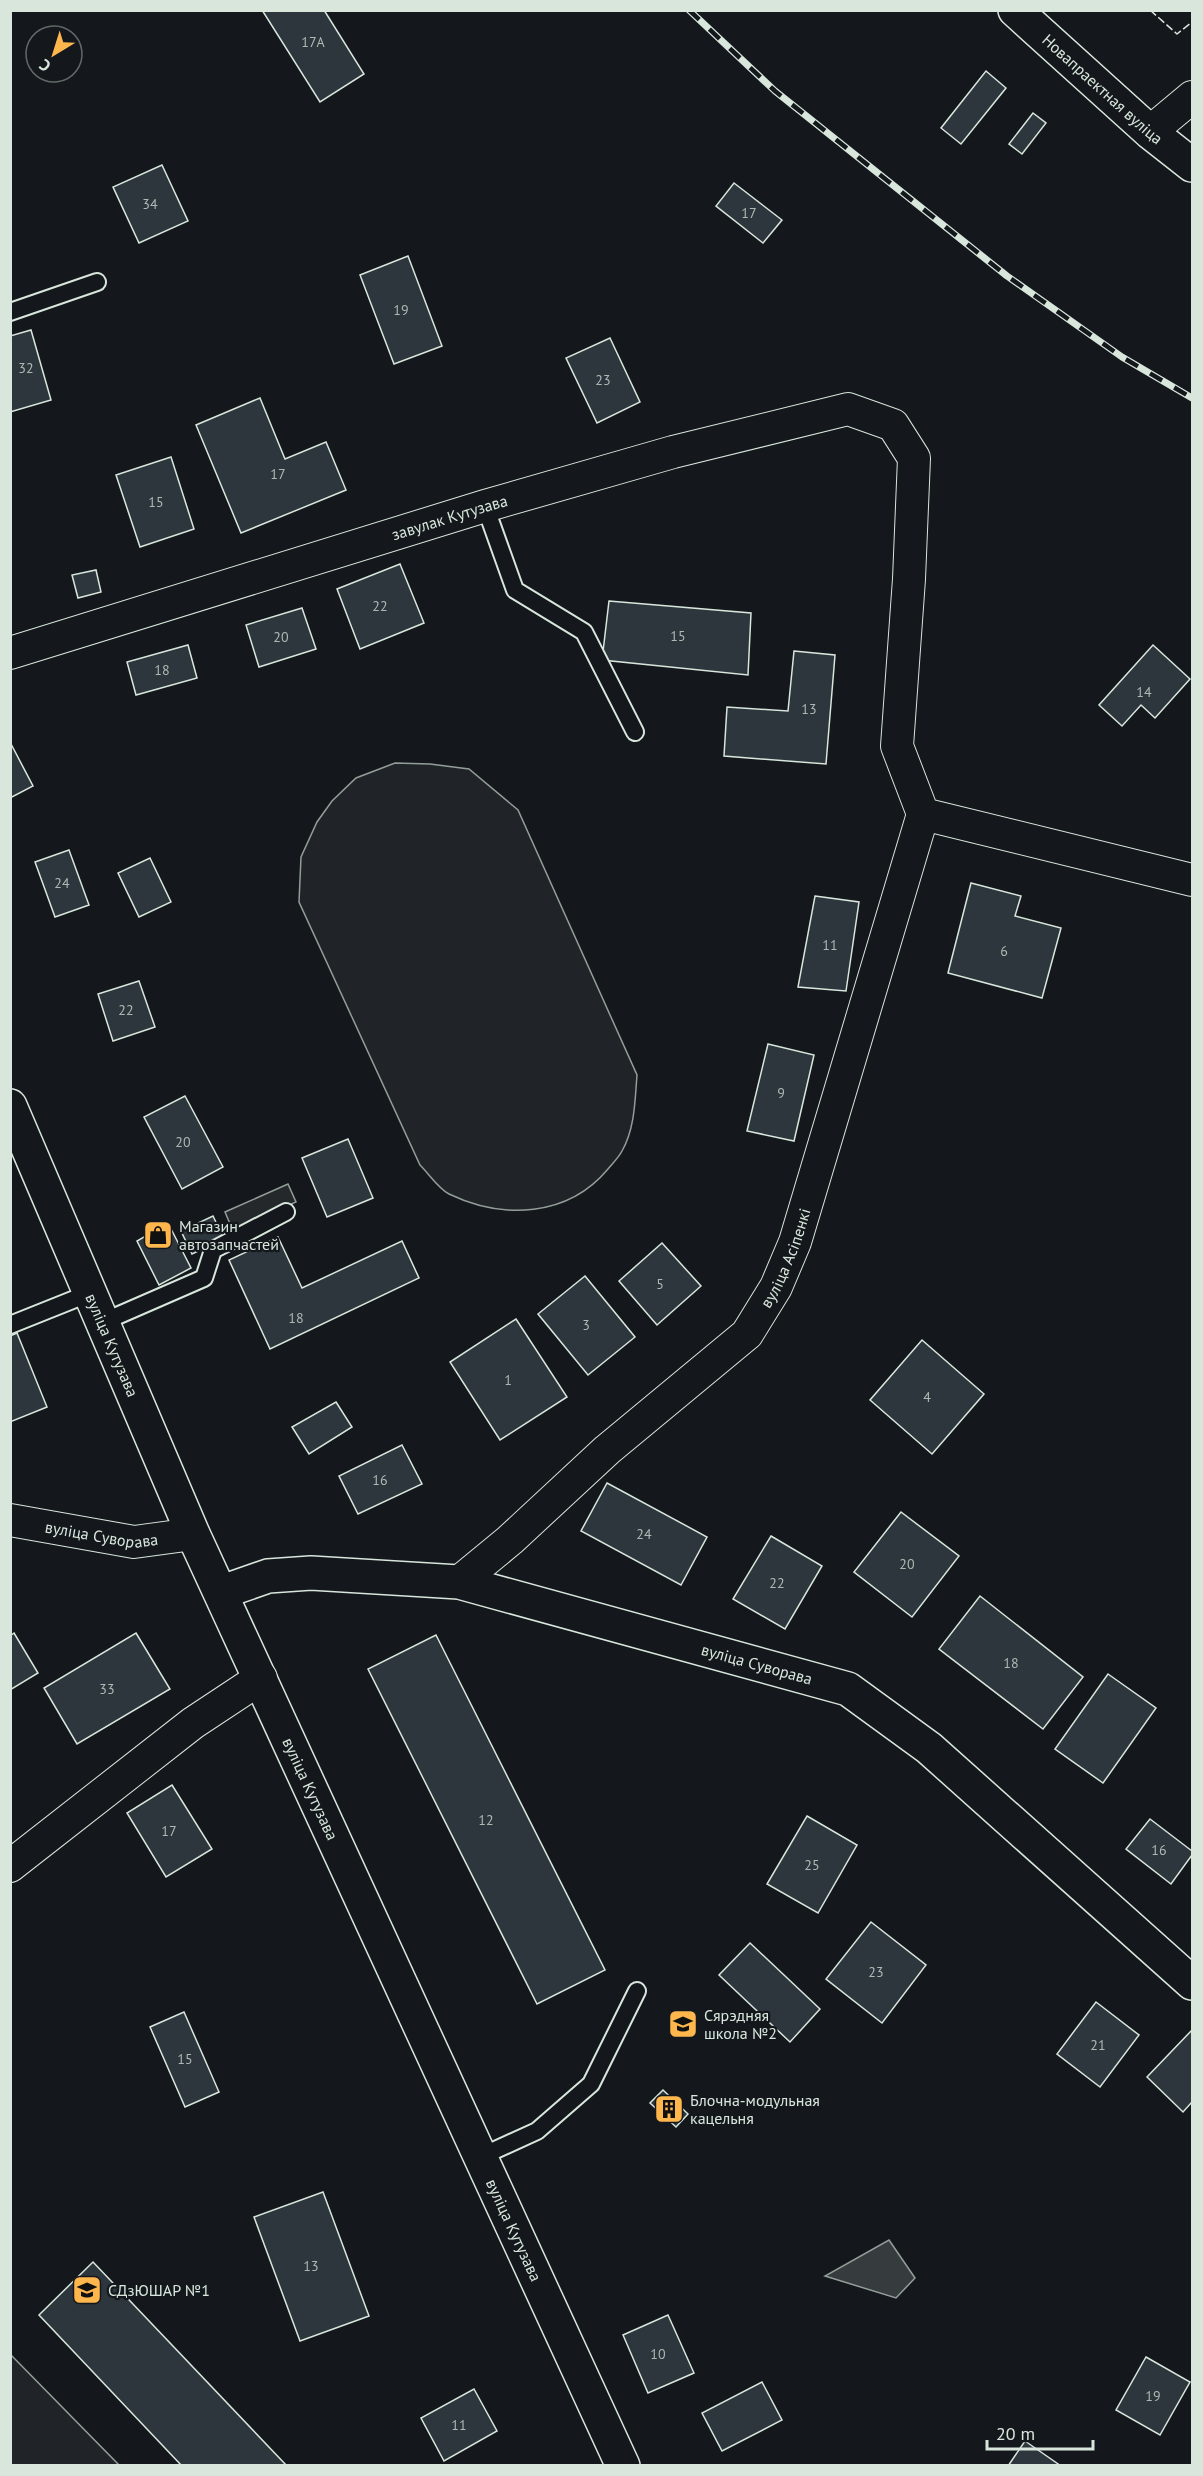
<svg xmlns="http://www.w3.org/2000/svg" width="1203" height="2476" font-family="'PT Sans',sans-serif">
  <rect width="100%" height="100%" fill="#14181c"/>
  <!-- green -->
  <g fill="#202428" stroke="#939e99" stroke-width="1.5">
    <path d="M395,763L430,764L469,769L518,810L637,1075C635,1100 635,1128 622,1151C619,1157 613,1163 608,1169C568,1217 503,1220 449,1194C439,1189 429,1174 420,1165L299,902L301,857L317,822L332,801L356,778Z"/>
    <polygon points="11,2355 119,2465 11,2465"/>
  </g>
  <!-- parking -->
  <polygon fill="#24282b" stroke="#939e99" stroke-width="1.5" points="288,1184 296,1202 233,1231 225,1212"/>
  <!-- water -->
  <polygon fill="#363b3e" stroke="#939e99" stroke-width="1.5" points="889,2240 915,2278 896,2298 825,2276"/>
  <!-- building -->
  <g fill="#2c363c" stroke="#d8e6dc" stroke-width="1.5">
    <polygon points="262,10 324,10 364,74 320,102"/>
    <polygon points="986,71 1006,88 961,144 941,128"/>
    <polygon points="1033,113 1046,123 1022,154 1009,144"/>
    <polygon points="162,165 188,221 139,243 113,187"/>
    <polygon points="734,183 782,220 763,243 716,206"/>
    <polygon points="408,256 442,346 394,364 360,275"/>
    <polygon points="31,330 51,400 10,412 10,336"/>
    <polygon points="610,338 640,402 597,423 566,358"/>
    <polygon points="260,398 285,459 326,442 346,490 241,533 196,425"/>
    <polygon points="171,457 194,529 140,547 116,475"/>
    <polygon points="400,564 424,623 360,649 337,589"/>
    <polygon points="96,570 101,592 78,598 72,575"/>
    <polygon points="609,601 751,613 748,675 602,660"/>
    <polygon points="302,608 316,649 259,667 246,625"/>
    <polygon points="188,645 197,678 136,695 127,662"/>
    <polygon points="1153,645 1190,679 1155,718 1141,705 1122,726 1099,705"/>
    <polygon points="794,651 835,655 826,764 724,756 727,707 788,711"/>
    <polygon points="10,742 33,786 10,798"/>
    <polygon points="69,850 89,905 55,917 35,862"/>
    <polygon points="150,858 171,902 139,917 118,873"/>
    <polygon points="971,883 1021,896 1015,916 1061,928 1042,998 948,973"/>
    <polygon points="815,896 859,902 846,991 798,987"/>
    <polygon points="139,981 155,1027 113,1041 98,994"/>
    <polygon points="768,1044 814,1055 794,1141 747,1131"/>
    <polygon points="185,1096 223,1167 182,1189 144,1117"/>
    <polygon points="348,1139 373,1198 327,1217 302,1158"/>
    <polygon points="213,1216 224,1239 192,1254 181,1231"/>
    <polygon points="168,1223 191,1268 159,1285 137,1241"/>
    <polygon points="278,1237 302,1288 402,1241 419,1278 270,1349 229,1260"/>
    <polygon points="662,1243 701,1286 657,1325 619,1281"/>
    <polygon points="585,1276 635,1337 588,1375 538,1314"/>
    <polygon points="516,1319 567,1397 500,1440 450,1362"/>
    <polygon points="17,1333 47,1407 10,1422 10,1336"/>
    <polygon points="922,1340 984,1394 932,1454 870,1400"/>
    <polygon points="336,1402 352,1427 309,1454 292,1427"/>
    <polygon points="402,1445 422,1484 358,1514 339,1476"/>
    <polygon points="607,1483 707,1537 681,1585 581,1531"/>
    <polygon points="901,1512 959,1556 912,1617 854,1572"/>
    <polygon points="771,1536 822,1566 785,1629 733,1599"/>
    <polygon points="980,1596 1083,1677 1043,1729 939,1649"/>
    <polygon points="14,1633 38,1673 10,1690 10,1636"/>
    <polygon points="136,1633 170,1689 77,1744 44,1688"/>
    <polygon points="436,1635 605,1970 537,2004 368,1669"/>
    <polygon points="1108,1674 1156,1708 1103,1783 1055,1749"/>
    <polygon points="172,1785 212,1849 166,1877 127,1813"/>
    <polygon points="807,1816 857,1845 818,1913 767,1884"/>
    <polygon points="1150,1819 1192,1851 1192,1855 1171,1884 1126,1849"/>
    <polygon points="871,1922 926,1965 882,2023 826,1979"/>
    <polygon points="750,1943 820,2009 790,2042 719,1975"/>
    <polygon points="1096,2002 1139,2035 1100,2087 1057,2054"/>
    <polygon points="184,2012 219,2092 185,2107 150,2027"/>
    <polygon points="1192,2030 1192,2102 1183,2112 1147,2077"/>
    <polygon points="663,2090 688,2114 676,2127 650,2103"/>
    <polygon points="323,2192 369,2316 300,2341 254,2217"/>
    <polygon points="93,2262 287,2466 182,2466 39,2315"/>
    <polygon points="668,2315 694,2373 648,2393 623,2335"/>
    <polygon points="1146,2357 1190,2382 1160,2435 1116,2410"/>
    <polygon points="762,2382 782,2420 722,2451 702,2413"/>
    <polygon points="474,2389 497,2431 444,2461 421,2418"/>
    <polygon points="1025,2441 1061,2466 1008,2466"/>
  </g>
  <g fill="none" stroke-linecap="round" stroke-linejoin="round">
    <!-- service casing -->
    <g stroke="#d8e6dc" stroke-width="20">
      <g id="service">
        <polyline points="10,312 97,282"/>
        <polyline points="485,506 515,590 584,632 635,732"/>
        <polyline points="103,1322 204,1278 213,1250 286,1212"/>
        <polyline points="10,1325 90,1293"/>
        <polyline points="480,2157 537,2131 591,2084 637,1991"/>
      </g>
    </g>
    <!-- minor casing -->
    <g stroke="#d8e6dc" stroke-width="34">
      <g id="minor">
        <polyline points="1150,132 1192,97"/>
        <path id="s1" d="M10,653L485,506L673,452L848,409L893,425L914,458L909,579L897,746L923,814L1192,880"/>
        <path id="s2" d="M10,1520L134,1542L193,1534"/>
        <path id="s3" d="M459,1582L510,1540L607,1450L747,1334L776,1287L795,1242L923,814"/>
        <polyline points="10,1866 193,1723 261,1678"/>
      </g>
    </g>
    <!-- tertiary casing -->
    <g stroke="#d8e6dc" stroke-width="36">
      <g id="tertiary">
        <path id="s4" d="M1015,10L1150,132L1192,165"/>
        <path id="s5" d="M222,1592L268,1576L311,1573L459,1582L848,1689L929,1748L1192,1983"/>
      </g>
    </g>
    <!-- secondary casing -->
    <g stroke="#d8e6dc" stroke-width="36">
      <g id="secondary">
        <path id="s6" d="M10,1106L193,1534L623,2466"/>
      </g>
    </g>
    <!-- service -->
    <use href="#service" stroke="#14181c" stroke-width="16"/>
    <!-- minor -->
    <use href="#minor" stroke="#14181c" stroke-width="32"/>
    <!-- tertiary -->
    <use href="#tertiary" stroke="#14181c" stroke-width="33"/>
    <!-- secondary -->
    <use href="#secondary" stroke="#14181c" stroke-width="33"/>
    <!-- rail casing -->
    <g stroke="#d8e6dc" stroke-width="7">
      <polyline id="rail" points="689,10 775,91 1007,276 1122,357 1192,398"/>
    </g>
    <!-- rail -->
    <use href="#rail" stroke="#14181c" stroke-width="4.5" stroke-dasharray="14" stroke-linecap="butt"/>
    <!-- fence -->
    <polyline stroke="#d8e6dc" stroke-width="1.5" stroke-dasharray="8 3" stroke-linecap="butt" points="1150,10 1177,34 1192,22"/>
  </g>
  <!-- icons -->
  <defs>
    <g id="shop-square" transform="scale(1.5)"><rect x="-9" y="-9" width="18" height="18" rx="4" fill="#ffb74d" stroke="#14181c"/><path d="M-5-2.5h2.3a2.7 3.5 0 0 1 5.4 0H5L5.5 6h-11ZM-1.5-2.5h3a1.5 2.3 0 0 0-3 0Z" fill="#111"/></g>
    <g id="school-square" transform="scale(1.5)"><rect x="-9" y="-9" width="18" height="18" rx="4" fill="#ffb74d" stroke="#14181c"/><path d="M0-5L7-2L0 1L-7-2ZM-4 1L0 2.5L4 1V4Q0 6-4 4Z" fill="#111"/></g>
    <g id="building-square" transform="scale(1.5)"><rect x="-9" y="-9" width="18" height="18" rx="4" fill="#ffb74d" stroke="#14181c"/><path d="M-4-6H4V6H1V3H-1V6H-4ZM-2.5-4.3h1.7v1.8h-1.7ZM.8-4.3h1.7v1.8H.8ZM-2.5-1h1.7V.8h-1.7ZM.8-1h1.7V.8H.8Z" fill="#111"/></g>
  </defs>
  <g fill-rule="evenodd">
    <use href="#shop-square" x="158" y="1235"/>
    <use href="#school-square" x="683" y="2024"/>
    <use href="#building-square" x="669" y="2109"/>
    <use href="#school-square" x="87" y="2290"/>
  </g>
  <g text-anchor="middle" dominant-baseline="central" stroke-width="4.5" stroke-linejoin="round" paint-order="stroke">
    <!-- number labels -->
    <g font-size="14" fill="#adbab4">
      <text x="313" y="42">17А</text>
      <text x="150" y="204">34</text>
      <text x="749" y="213">17</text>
      <text x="401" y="310">19</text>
      <text x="26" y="368">32</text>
      <text x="603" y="380">23</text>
      <text x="278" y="474">17</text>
      <text x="156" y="502">15</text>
      <text x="380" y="606">22</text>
      <text x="678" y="636">15</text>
      <text x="281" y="637">20</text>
      <text x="162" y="670">18</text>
      <text x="1144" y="692">14</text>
      <text x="809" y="709">13</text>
      <text x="62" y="883">24</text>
      <text x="830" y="945">11</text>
      <text x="1004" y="951">6</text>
      <text x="126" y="1010">22</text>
      <text x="781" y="1093">9</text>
      <text x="183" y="1142">20</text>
      <text x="660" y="1284">5</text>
      <text x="296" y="1318">18</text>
      <text x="586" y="1325">3</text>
      <text x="508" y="1380">1</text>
      <text x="927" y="1397">4</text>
      <text x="380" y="1480">16</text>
      <text x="644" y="1534">24</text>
      <text x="907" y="1564">20</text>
      <text x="777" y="1583">22</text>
      <text x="1011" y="1663">18</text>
      <text x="107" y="1689">33</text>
      <text x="486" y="1820">12</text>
      <text x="169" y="1831">17</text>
      <text x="1159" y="1850">16</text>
      <text x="812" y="1865">25</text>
      <text x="876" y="1972">23</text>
      <text x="1098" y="2045">21</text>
      <text x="185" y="2059">15</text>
      <text x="311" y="2266">13</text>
      <text x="658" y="2354">10</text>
      <text x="1153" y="2396">19</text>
      <text x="459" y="2425">11</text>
    </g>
    <!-- street labels -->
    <g font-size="16" fill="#d8e6dc" stroke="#14181c">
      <text stroke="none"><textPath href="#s4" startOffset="118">Новапраектная вуліца</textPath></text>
      <text stroke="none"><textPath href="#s1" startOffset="460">завулак Кутузава</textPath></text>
      <text stroke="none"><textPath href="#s3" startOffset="466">вуліца Асіпенкі</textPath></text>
      <text stroke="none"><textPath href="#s6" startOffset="260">вуліца Кутузава</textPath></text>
      <text stroke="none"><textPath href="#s2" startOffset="93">вуліца Суворава</textPath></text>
      <text stroke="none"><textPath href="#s5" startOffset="549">вуліца Суворава</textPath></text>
      <text stroke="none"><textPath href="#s6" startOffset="746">вуліца Кутузава</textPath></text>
      <text stroke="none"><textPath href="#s6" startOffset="1232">вуліца Кутузава</textPath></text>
    </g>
    <!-- poi labels -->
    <g font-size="16" fill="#d8e6dc" stroke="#14181c" text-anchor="start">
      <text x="179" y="1226">Магазин<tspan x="179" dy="18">автозапчастей</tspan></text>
      <text x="704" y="2015">Сярэдняя<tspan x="704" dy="18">школа №2</tspan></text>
      <text x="690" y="2100">Блочна-модульная<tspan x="690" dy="18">кацельня</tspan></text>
      <text x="108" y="2290">СДзЮШАР №1</text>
    </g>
  </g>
  <!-- border -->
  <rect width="1203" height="2476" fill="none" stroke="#d8e6dc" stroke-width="24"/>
  <!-- north arrow -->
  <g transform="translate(54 54) rotate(218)"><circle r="28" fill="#14181c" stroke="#626a69" stroke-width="1.5"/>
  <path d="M0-4.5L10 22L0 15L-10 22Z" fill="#ffb74d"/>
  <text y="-9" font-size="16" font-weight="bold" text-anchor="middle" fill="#d8e6dc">С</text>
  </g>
  <!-- scale -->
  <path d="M987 2440v9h106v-9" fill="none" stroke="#d8e6dc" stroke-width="3"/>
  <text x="996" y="2440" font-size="18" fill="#d8e6dc" stroke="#14181c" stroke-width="4.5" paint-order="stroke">20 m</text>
</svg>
